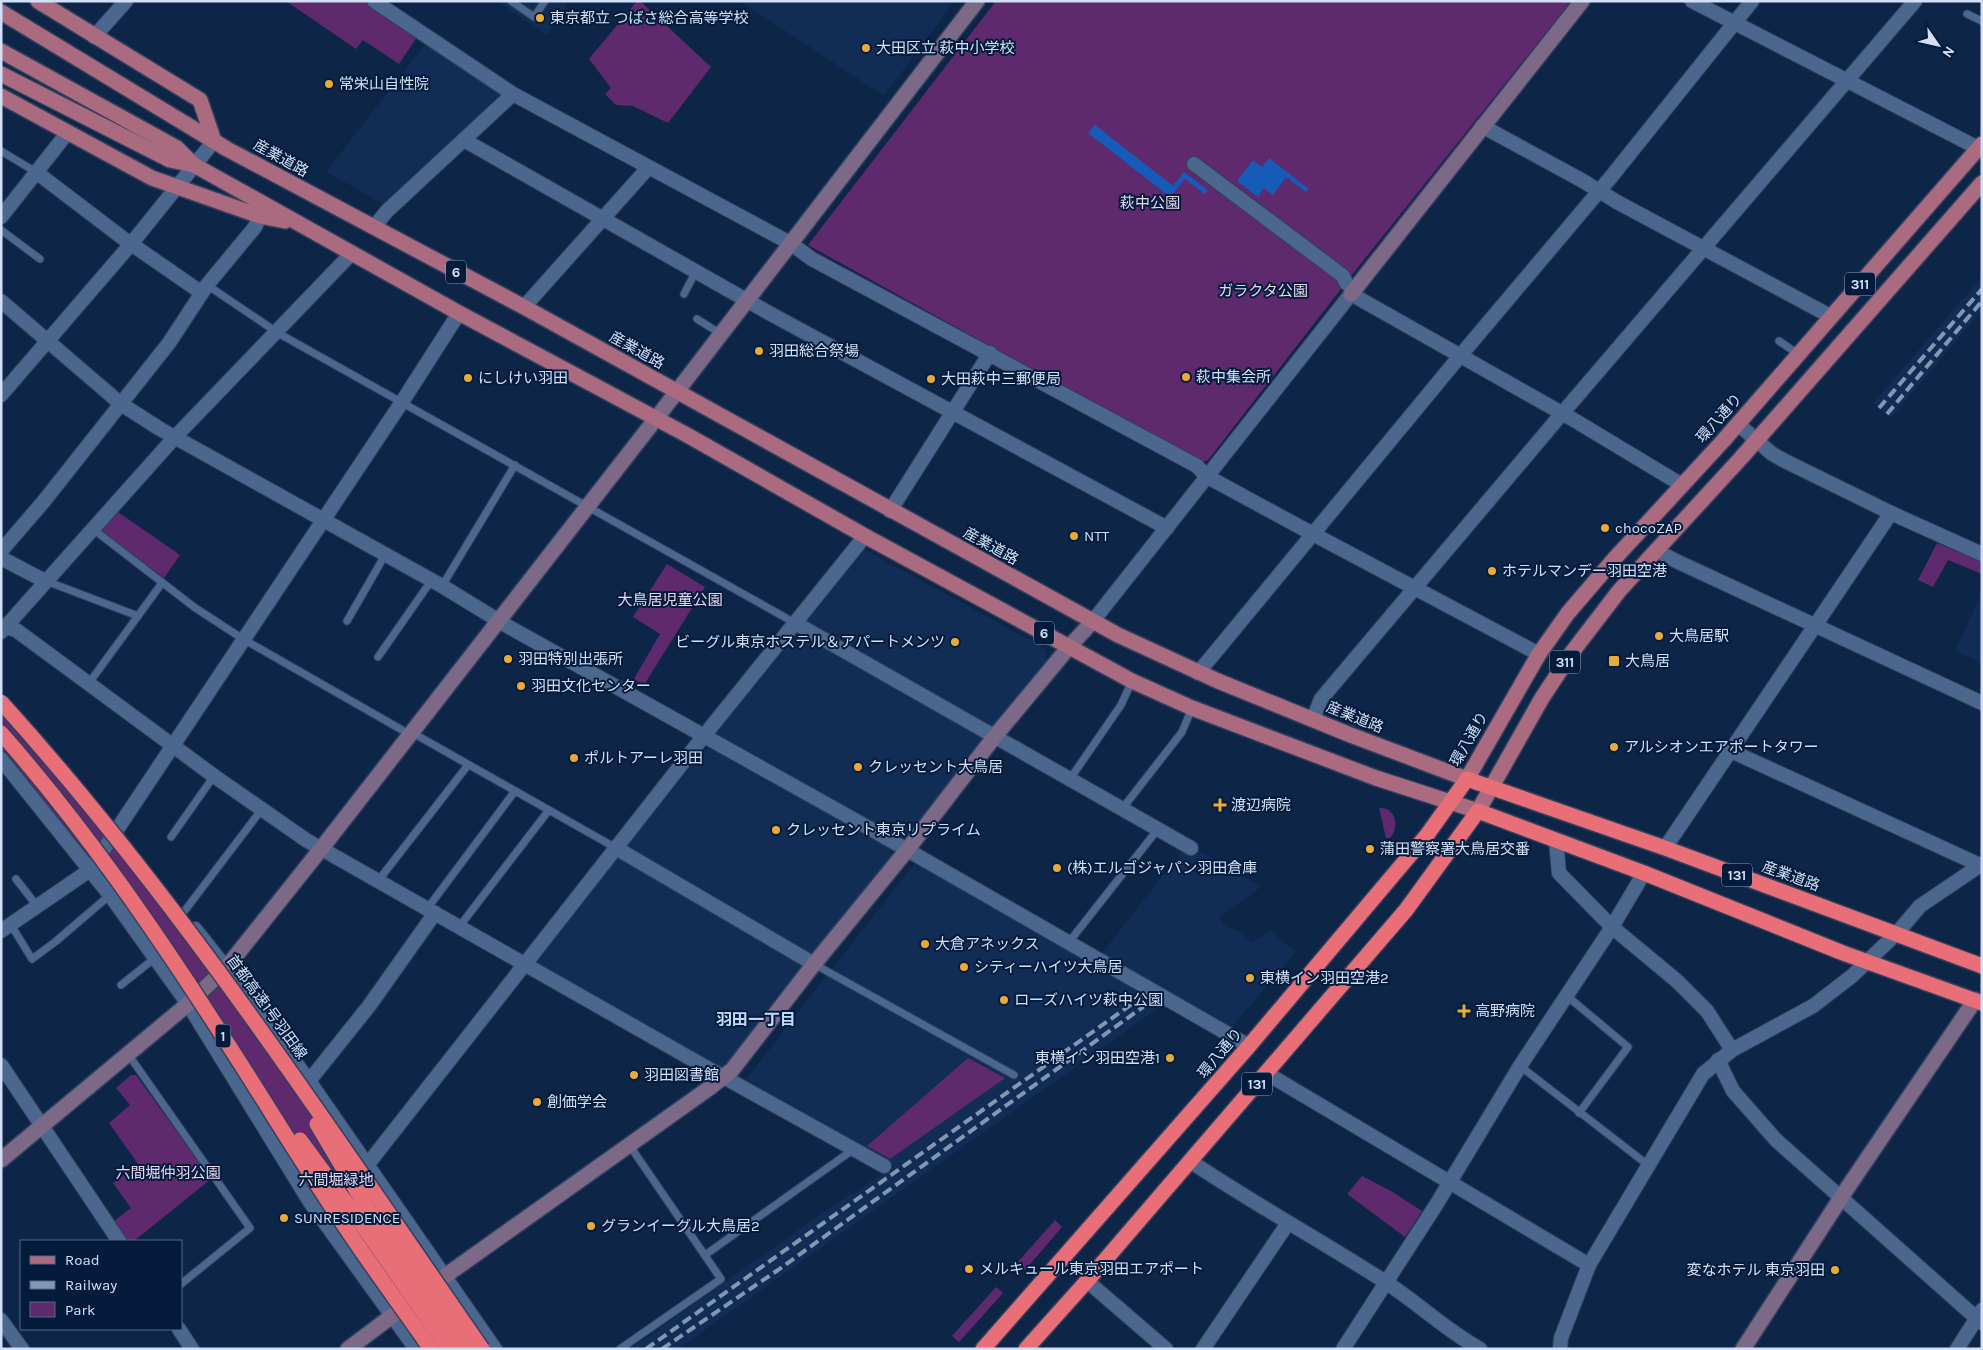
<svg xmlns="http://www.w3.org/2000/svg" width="1983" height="1350" font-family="Karla,'Noto Sans JP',sans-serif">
  <rect width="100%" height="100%" fill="#0d2547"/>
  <!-- built -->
  <g fill="#112d55">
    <polygon points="497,1 569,1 547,35"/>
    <polygon points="740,1 955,1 884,96"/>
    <polygon points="427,42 504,93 503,99 384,204 326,172"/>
    <polygon points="1982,277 1982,310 1891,418 1873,403"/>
    <polygon points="860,547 1041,646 1045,650 1047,660 1046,663 991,730 802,620"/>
    <polygon points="1982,592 1982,663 1955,651"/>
    <polygon points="796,628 988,735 909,836 895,840 712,733"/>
    <polygon points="712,748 890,846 892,857 811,957 631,852 628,844 704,750"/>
    <polygon points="1188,844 1261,887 1219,917 1226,927 1235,929 1252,942 1270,931 1296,952 1231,1028 1102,953"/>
    <polygon points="616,853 805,964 723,1070 532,963"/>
    <polygon points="919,863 1164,1004 678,1349 630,1349 851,1193 853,1194 894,1166 744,1082 828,973 1015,1079 1020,1076 831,970 914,864"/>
  </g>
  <!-- green -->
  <g fill="#5e2a6d">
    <polygon points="286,1 363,1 417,37 399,64 363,40 356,49"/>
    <polygon points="637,1 640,1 711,67 668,123 633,106 616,105 605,94 611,88 589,59"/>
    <polygon points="996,1 1571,1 1351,276 1208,460 1201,463 808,245"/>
    <polygon points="115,510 180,555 164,578 101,531 101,526"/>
    <polygon points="1937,543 1982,562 1982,574 1948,560 1933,587 1918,580"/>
    <polygon points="667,564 705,587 644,685 634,679 660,634 633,617"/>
    <polygon points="1,695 117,829 489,1349 416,1349 392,1318 188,1004 1,759"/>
    <path d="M1379,808C1396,807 1400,827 1390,838H1386Z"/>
    <polygon points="968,1058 1005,1078 890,1159 867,1146"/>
    <polygon points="131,1075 136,1075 211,1179 134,1241 128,1241 114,1221 131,1208 113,1183 138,1164 109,1123 130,1105 116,1088"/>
    <polygon points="1362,1176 1391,1191 1422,1211 1405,1237 1347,1194"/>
    <polygon points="1055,1220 1062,1227 1025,1270 1017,1263"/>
    <polygon points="996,1287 1003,1293 959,1342 952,1336"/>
  </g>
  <!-- water -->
  <g fill="#155bb7">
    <polygon points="1095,125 1173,186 1184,172 1208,190 1205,194 1185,179 1170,197 1088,133"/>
    <polygon points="1269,158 1309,189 1306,192 1286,177 1273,195 1264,188 1258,197 1237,181 1253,160 1262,167"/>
  </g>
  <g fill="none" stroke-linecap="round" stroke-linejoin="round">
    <!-- lane casing -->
    <g stroke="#323f5d" stroke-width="9">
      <g id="lane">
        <polyline points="511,1 534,17 545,1"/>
        <polyline points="1967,14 1982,21"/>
        <polyline points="1,151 36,172"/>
        <polyline points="1,230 40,259"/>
        <polyline points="207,285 278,333 795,623"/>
        <polyline points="684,294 696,271"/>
        <polyline points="697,319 721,334"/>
        <polyline points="1779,341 1798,354"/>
        <polyline points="93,529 194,607 243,639 409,734"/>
        <polyline points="46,581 138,616"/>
        <polyline points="442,586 515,465"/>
        <polyline points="347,621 385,555"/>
        <polyline points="378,657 431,581"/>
        <polyline points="89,683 162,583"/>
        <polyline points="411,732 616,848"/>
        <polyline points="1070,779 1121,705 1132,681"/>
        <polyline points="1122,809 1182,732 1192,708"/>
        <polyline points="171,837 214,776"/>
        <polyline points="16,879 37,906"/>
        <polyline points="378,881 468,765"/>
        <polyline points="427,909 515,791"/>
        <polyline points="183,913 262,809"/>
        <polyline points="11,925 32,959 55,942 110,895"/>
        <polyline points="459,927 549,810"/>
        <polyline points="1069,942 1158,829"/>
        <polyline points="814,964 1014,1075"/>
        <polyline points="121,985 155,958"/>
        <polyline points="1567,996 1628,1047 1579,1113"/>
        <polyline points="128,1054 250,1228 181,1284"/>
        <polyline points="1520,1066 1648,1165"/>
        <polyline points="705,1255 854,1149"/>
        <polyline points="620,1349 721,1279 630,1146"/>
      </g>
    </g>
    <!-- street casing -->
    <g stroke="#323f5d" stroke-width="16">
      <g id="street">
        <polyline points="374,1 513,94 790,243 812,259 1197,466 1206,476 1313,534 1539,654"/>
        <polyline points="1692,1 1978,148"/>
        <polyline points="94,37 126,1"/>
        <polyline points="1482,126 1583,181 1617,202 1832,317"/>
        <polyline points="464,140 769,313 1167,528"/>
        <polyline points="1194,164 1343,276 1346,283"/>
        <polyline points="36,172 124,239 202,293"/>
        <polyline points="1,217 68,132"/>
        <polyline points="374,227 387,211 513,94"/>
        <polyline points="1,301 121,404 160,429 442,586 509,627 869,828 1249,1046"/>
        <polyline points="524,307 648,168"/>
        <polyline points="1,395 131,244 214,141"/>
        <polyline points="1738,424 1771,453 1783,460 1891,513 1982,554"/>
        <polyline points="890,511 990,353"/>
        <polyline points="1656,550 1674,560 1982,703"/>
        <polyline points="1,551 44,501 169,343 207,285 255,227 260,216"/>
        <polyline points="1,558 45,581"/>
        <polyline points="1093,621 1351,294 1574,420 1682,485"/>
        <polyline points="795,623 1191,848"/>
        <polyline points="6,627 16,630 214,776 306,840 702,1065 884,1166"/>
        <polyline points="1,632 175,437 352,253"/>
        <polyline points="1198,673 1460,356 1611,177 1752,1"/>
        <polyline points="1313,719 1321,699 1554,423 1915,1"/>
        <polyline points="1731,751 1982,866"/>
        <polyline points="1,759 110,895 188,1004 310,1202 416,1349"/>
        <polyline points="1556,841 1559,873 1612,927 1677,981 1707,1011 1732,1050"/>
        <polyline points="616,848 814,964"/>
        <polyline points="1665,848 1891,513"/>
        <polyline points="195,929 226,968 309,1081 495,1349"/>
        <polyline points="1,931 90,870 402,402 459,313"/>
        <polyline points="1718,1060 1733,1091 1776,1140 1982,1323"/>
        <polyline points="1,1065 119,1241"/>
        <polyline points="1266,1073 1589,1265"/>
        <polyline points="309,1081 369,1006 435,913"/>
        <path d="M1190,1161C1254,1204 1322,1241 1387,1283C1419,1304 1447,1331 1480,1349"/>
        <polyline points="368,1164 703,737 865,536"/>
        <polyline points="1087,1281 1166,1349"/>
        <polyline points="1,1320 22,1349"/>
        <polyline points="179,1329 192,1349"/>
        <polyline points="1203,1349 1288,1223"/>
        <polyline points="1343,1349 1436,1205 1520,1066 1612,927 1644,873"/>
        <polyline points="1560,1349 1561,1338 1589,1265 1703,1074 1732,1050 1813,1006 1852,976 1897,933 1920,906 1982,864"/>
        <polyline points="1957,1349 1982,1310"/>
      </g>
    </g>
    <!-- secondary casing -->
    <g stroke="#323f5d" stroke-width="18">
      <g id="secondary">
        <polyline points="1351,294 1582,1"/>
        <polyline points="1,1160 188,1004 226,968 321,849 665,407 977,1"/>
        <polyline points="348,1349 452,1271 708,1089 732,1070 814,964 907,850 995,736 1069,647 1093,621"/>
        <polyline points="1743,1349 1848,1187 1975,1000"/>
      </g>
    </g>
    <!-- primary casing -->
    <g stroke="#323f5d" stroke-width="18">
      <g id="primary">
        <polyline points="38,1 200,100 214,141"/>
        <polyline points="1,12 227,149 524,307 1118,635 1218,681 1348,734 1467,779 1539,654 1568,613 1616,557 1723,441 1982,144"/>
        <polyline points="1,51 177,148 194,165 212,175 459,313 687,435 865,536 1132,681 1192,708 1376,778 1478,811 1542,698 1573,651 1619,591 1741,458 1982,183"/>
        <polyline points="1,74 170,160 194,165"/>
        <polyline points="1,96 152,178 260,216 285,221"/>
      </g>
    </g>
    <!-- highway casing -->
    <g stroke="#323f5d" stroke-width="18">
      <g id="highway">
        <polyline points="983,1349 1249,1046 1427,835 1467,779 1665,848 1982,966"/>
        <polyline points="1026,1349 1087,1281 1406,910 1478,811 1644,873 1843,953 1982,1003"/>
      </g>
    </g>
    <!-- lane -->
    <use href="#lane" stroke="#4c678e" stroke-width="7"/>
    <!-- street -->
    <use href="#street" stroke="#4c678e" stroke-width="14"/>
    <!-- secondary -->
    <use href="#secondary" stroke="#7b6987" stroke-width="15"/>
    <!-- primary -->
    <use href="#primary" stroke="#aa6b80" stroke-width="15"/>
    <!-- highway -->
    <use href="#highway" stroke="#e86e77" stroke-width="15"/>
    <!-- rail -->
    <g stroke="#8497b2" stroke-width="4" stroke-dasharray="10 5" stroke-linecap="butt">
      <polyline points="1879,408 1982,289"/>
      <polyline points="1887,414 1982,301"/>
      <polyline points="646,1349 1146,994"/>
      <polyline points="662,1349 778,1270 1154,999"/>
    </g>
    <!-- highway-bridge casing -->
    <g stroke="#323f5d" stroke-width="18" stroke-linecap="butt">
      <g id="highway-bridge">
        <path d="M1,702C182,902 329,1128 482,1349"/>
        <path d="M1,733C84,827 156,932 224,1038C263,1098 300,1160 340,1219C369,1263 401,1306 431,1349"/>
        <polyline points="317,1124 365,1205 466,1349"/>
        <polyline points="300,1140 353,1212 449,1349"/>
      </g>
    </g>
    <!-- highway-bridge -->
    <use href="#highway-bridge" stroke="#e86e77" stroke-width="15"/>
  </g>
  <!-- markers -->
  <g fill="#eaaa38" stroke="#041b3c" stroke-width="2">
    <circle cx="540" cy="18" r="5"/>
    <circle cx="866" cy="48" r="5"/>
    <circle cx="329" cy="84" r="5"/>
    <circle cx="759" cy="351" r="5"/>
    <circle cx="1186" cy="377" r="5"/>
    <circle cx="468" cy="378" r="5"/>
    <circle cx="931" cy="379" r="5"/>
    <circle cx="1605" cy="528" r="5"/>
    <circle cx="1074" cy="536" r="5"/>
    <circle cx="1492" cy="571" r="5"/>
    <circle cx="1659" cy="636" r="5"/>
    <circle cx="955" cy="642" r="5"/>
    <circle cx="508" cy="659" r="5"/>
    <rect x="1608" y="655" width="12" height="12" rx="2.5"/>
    <circle cx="521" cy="686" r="5"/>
    <circle cx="1614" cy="747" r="5"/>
    <circle cx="574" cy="758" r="5"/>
    <circle cx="858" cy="767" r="5"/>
    <path d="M1217.5 797.5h5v5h5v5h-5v5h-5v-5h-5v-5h5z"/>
    <circle cx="776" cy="830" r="5"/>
    <circle cx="1370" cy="849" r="5"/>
    <circle cx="1057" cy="868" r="5"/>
    <circle cx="925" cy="944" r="5"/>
    <circle cx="964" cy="967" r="5"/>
    <circle cx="1250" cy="978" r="5"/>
    <circle cx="1004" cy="1000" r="5"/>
    <path d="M1461.5 1003.5h5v5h5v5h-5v5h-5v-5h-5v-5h5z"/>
    <circle cx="1170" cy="1058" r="5"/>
    <circle cx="634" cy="1075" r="5"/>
    <circle cx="537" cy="1102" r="5"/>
    <circle cx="284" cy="1218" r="5"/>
    <circle cx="591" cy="1226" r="5"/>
    <circle cx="969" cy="1269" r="5"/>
    <circle cx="1835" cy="1270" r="5"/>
  </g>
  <g text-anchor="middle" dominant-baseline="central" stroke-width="4" stroke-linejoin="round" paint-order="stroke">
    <!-- shield labels -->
    <g fill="#041b3c" stroke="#94a5bf" stroke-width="1">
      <rect x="446" y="260.5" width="20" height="23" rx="4"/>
      <rect x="1845" y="272.5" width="30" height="23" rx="4"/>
      <rect x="1034" y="621.5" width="20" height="23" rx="4"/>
      <rect x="1550" y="650.5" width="30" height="23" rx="4"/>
      <rect x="1722" y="863.5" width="30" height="23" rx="4"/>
      <rect x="215.5" y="1024.5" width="15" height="23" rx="4"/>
      <rect x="1242" y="1072.5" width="30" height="23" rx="4"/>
    </g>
    <g font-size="14" font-weight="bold" fill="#d1e0f7">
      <text x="456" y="272">6</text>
      <text x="1860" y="284">311</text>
      <text x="1044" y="633">6</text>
      <text x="1565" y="662">311</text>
      <text x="1737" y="875">131</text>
      <text x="223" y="1036">1</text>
      <text x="1257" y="1084">131</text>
    </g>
    <!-- poi labels -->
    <g font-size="15" fill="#d1e0f7" stroke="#041b3c" text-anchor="start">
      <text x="550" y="18">東京都立 つばさ総合高等学校</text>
      <text x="876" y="48">大田区立 萩中小学校</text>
      <text x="339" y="84">常栄山自性院</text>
      <text x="769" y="351">羽田総合祭場</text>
      <text x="1196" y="377">萩中集会所</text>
      <text x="478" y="378">にしけい羽田</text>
      <text x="941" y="379">大田萩中三郵便局</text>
      <text x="1615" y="528">chocoZAP</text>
      <text x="1084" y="536">NTT</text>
      <text x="1502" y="571">ホテルマンデー羽田空港</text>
      <text x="1669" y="636">大鳥居駅</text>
      <text x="945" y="642" text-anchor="end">ビーグル東京ホステル＆アパートメンツ</text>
      <text x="518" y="659">羽田特別出張所</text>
      <text x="1625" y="661">大鳥居</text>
      <text x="531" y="686">羽田文化センター</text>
      <text x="1624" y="747">アルシオンエアポートタワー</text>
      <text x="584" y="758">ポルトアーレ羽田</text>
      <text x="868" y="767">クレッセント大鳥居</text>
      <text x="1231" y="805">渡辺病院</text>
      <text x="786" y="830">クレッセント東京リプライム</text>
      <text x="1380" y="849">蒲田警察署大鳥居交番</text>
      <text x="1067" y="868">(株)エルゴジャパン羽田倉庫</text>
      <text x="935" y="944">大倉アネックス</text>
      <text x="974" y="967">シティーハイツ大鳥居</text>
      <text x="1260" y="978">東横イン羽田空港2</text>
      <text x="1014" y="1000">ローズハイツ萩中公園</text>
      <text x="1475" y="1011">高野病院</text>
      <text x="1160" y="1058" text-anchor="end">東横イン羽田空港1</text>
      <text x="644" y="1075">羽田図書館</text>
      <text x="547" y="1102">創価学会</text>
      <text x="294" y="1218">SUNRESIDENCE</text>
      <text x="601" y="1226">グランイーグル大鳥居2</text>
      <text x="979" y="1269">メルキュール東京羽田エアポート</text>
      <text x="1825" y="1270" text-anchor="end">変なホテル 東京羽田</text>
    </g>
    <!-- street labels -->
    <g font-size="15" fill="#d1e0f7" stroke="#041b3c">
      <text transform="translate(281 158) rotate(29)">産業道路</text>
      <text transform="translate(637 350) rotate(29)">産業道路</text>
      <text transform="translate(1719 418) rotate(-48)">環八通り</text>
      <text transform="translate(991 546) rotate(29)">産業道路</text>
      <text transform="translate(1355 717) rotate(22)">産業道路</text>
      <text transform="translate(1469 739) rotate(-60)">環八通り</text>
      <text transform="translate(1791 876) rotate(20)">産業道路</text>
      <text transform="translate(267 1007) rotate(54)">首都高速1号羽田線</text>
      <text transform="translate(1220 1053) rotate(-50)">環八通り</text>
    </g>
    <!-- park labels -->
    <g font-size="15" fill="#e9d6ef" stroke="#041b3c">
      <text x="1150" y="203">萩中公園</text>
      <text x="1263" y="291">ガラクタ公園</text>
      <text x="670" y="600">大鳥居児童公園</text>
      <text x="168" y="1173">六間堀仲羽公園</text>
      <text x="336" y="1180">六間堀緑地</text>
    </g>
    <!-- neighbourhood labels -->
    <g font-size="16" font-weight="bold" fill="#c2dafe" stroke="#041b3c">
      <text x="756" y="1019">羽田一丁目</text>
    </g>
  </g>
  <!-- border -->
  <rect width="1983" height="1350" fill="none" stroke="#d1e0f7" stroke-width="5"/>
  <!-- legend -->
  <rect x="20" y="1240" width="162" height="90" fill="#041b3c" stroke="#566a87"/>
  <rect x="30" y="1256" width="25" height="8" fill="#aa6b80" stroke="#566a87"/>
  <text x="65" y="1265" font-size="15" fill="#d1e0f7">Road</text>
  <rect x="30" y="1281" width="25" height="8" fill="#8497b2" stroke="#566a87"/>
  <text x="65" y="1290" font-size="15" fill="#d1e0f7">Railway</text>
  <rect x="30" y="1302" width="25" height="15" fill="#5e2a6d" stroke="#566a87"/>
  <text x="65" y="1315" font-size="15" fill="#d1e0f7">Park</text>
  <!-- north arrow -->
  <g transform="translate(1938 45) rotate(124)" stroke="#041b3c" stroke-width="4" paint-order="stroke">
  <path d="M0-4L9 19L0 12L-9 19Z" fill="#d1e0f7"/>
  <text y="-8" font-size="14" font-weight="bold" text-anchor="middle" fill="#d1e0f7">N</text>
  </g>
</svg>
